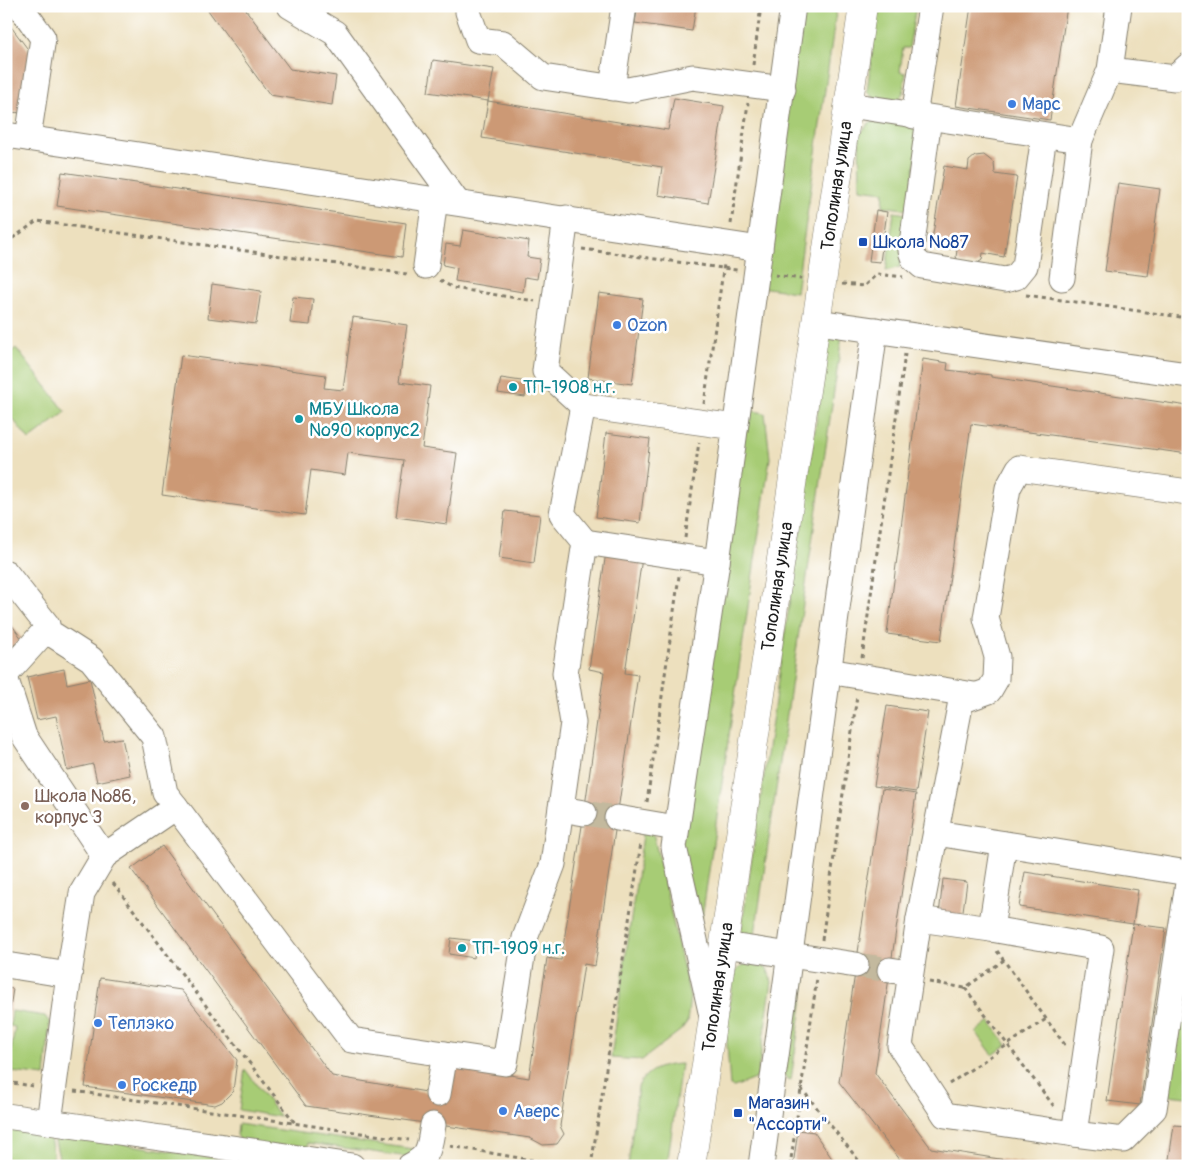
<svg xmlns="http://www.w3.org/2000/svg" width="1194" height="1172" font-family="Pangolin,sans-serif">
  <rect width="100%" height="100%" fill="#fff"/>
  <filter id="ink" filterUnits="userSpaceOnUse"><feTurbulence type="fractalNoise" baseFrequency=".02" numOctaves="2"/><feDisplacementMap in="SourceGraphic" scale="10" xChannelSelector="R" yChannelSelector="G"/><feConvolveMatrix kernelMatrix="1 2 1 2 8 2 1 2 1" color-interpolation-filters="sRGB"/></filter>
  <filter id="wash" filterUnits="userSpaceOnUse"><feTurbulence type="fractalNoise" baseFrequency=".0096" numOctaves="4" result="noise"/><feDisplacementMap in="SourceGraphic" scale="20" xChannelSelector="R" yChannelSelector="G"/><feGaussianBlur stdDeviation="1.12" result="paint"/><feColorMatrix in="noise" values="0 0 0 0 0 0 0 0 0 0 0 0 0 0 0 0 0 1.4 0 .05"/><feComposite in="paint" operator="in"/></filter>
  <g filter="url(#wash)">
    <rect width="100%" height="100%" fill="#ede0be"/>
    <!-- green -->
    <g fill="#a7cc75" stroke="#627448">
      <polygon points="800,6 837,6 796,292 760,287"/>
      <polygon points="878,6 916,6 909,48 903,48 900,72 906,73 903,93 898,100 873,98 867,91"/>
      <polygon points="877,121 920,126 909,210 883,206 884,192 860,189 859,135 869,123"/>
      <polygon points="894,212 907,214 900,267 886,271"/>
      <polygon points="829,334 842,336 754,941 740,939"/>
      <polygon points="16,348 66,412 29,440 6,410 6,356"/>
      <polygon points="742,409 765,413 770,458 702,918 676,845"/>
      <polygon points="644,828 652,833 654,837 690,997 687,1022 681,1030 642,1060 611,1058"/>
      <polygon points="1188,883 1188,1097 1156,1094"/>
      <polygon points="745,964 755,964 767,968 772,982 757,1078 734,1087 730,1086 726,1030 734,976 737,970"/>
      <polygon points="803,968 806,977 791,1080 787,1079 776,1060 789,973"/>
      <polygon points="12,1011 45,1016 50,1023 45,1076 12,1072 13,1065 9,1064 15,1027 10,1026"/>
      <polygon points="990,1021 1007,1045 993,1055 976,1032"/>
      <path d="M681,1064L667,1166H628L638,1087C646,1069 663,1065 681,1064Z"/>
      <polygon points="245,1069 280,1117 239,1110"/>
      <polygon points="238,1124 413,1149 416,1158 308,1143 307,1153 242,1143 237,1135"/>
      <polygon points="6,1127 49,1133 53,1153 51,1166 6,1164"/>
      <polygon points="53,1133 269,1166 61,1166"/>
    </g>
    <g id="blocks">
      <!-- building -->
      <g fill="#cc9974">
        <polygon points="205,6 243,6 290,69 336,76 332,105 270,95"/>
        <polygon points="638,6 696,6 692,31 635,23"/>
        <polygon points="971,6 1067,6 1050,120 956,106"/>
        <polygon points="1166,6 1179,6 1179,9"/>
        <polygon points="6,20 30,52 24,113 6,112"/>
        <polygon points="433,60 494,69 488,101 428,92"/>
        <polygon points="674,98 724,106 708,203 658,195 662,167 482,138 488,101 668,130"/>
        <polygon points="984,155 994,163 995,174 1017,177 1004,257 983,253 982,260 975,265 960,263 956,257 957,250 931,246 944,166 968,170 969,161 975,156"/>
        <polygon points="62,172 406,223 402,257 57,206"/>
        <polygon points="6,176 9,176 7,191 6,191"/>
        <polygon points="1118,183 1160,189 1148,276 1105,271"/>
        <polygon points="876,210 887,212 880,262 869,261"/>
        <polygon points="463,230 529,241 527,257 540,259 537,279 525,277 523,292 455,281 457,268 443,265 446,244 460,246"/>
        <polygon points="212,284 261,291 256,324 208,318"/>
        <polygon points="599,293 643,299 632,384 588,378"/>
        <polygon points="293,297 313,299 310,325 290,323"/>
        <polygon points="353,317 407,325 399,382 430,386 422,448 457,453 447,524 396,517 404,460 348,453 345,475 311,470 305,515 162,495 181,355 326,375 324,388 343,390"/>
        <polygon points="923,359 948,363 947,370 991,375 991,377 1188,406 1188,454 971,424 941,641 887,634"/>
        <polygon points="501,378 528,382 525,397 498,393"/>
        <polygon points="606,433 650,439 640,523 596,517"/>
        <polygon points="505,511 540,515 534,563 499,558"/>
        <polygon points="606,552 642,558 625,673 638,675 595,966 584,964 560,1126 564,1134 557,1144 543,1145 530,1138 306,1106 131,869 162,846 332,1076 438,1094 451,1066 529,1078 547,958 561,960 584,813 604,672 589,669"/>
        <polygon points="6,617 22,639 6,651"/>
        <polygon points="64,669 67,684 90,679 104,741 122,738 130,775 97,782 93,764 67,770 56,716 37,720 27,677"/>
        <polygon points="887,706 928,712 916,792 874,786"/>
        <polygon points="882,789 916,794 875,1073 931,1148 1043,1166 905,1166 839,1082"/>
        <polygon points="1025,872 1138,890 1133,924 1019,907"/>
        <polygon points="943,879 967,882 962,918 939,915"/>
        <polygon points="1133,924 1166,928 1140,1105 1107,1101"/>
        <polygon points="451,938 476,941 474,958 449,954"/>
        <polygon points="100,978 181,990 237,1060 233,1091 222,1102 215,1105 85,1087"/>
        <polygon points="6,988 13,989 7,1028 6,1027"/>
        <polygon points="1174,1125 1188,1126 1188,1166 1168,1166"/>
        <polygon points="798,1130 814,1132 837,1166 793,1166"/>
      </g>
    </g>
  </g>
  <g filter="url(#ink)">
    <use href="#blocks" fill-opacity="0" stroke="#847e6d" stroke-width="1"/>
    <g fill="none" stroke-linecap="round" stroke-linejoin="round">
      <!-- minor-tunnel -->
      <g stroke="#c3b99e" stroke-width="25" stroke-dasharray="25 12" stroke-linecap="butt">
        <polyline points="584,813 617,818"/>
        <polyline points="856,965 890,970"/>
      </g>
      <!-- minor casing -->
      <g stroke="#847e6d" stroke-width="27">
        <g id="minor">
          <polyline points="20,6 43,38 28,138"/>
          <polyline points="290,6 335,33 457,202"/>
          <polyline points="469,6 468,12 478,40 503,43 543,77 628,90 693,77 783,89"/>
          <polyline points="1110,70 1175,78 1188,66"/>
          <polyline points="612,88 624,6"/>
          <polyline points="849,105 1080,140 1110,70 1119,6"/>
          <polyline points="914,116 931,6"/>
          <polyline points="929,118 911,251 914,259 922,266 1005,280 1016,277 1025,266 1044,136"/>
          <polyline points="6,135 760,249"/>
          <polyline points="566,218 545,371 583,406 735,427"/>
          <polyline points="426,266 435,199"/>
          <polyline points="1062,278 1080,140"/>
          <polyline points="818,322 1188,375"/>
          <polyline points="585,542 717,562"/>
          <polyline points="6,573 47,625 44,632 6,674"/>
          <polyline points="44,632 55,636 91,659 154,737 165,793 176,807 104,856"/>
          <polyline points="828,671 974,695"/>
          <polyline points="6,680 24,736 104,856 82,893 69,975 49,1122"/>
          <polyline points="176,807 351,1040 505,1063 525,938 553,864 573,723 565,673 585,542 562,514 583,406"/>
          <polyline points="561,809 584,813"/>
          <polyline points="617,818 676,828"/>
          <polyline points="936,833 1188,873"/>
          <polyline points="1004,844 991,929 1101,948 1074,1134 945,1115 900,1046 919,919 961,701 989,691 996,679 997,657 986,618 1008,488 1019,468 1188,492"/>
          <polyline points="919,919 991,929"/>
          <polyline points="724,945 856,965"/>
          <polyline points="6,965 69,975"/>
          <polyline points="890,970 910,973"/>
          <polyline points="712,1016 674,847 717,562 793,6"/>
          <polyline points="438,1094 445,1054"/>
          <polyline points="6,1116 267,1153 290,1166"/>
          <polyline points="1074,1134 1123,1140 1154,1109 1188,883"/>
          <polyline points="273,1154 352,1166"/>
          <path d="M410,1166C431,1155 429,1147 433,1125"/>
          <polyline points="761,1166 875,330"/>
        </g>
      </g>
      <!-- major casing -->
      <g stroke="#847e6d" stroke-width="29">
        <g id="major">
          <path id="s1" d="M691,1166L863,6"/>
        </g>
      </g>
      <!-- path -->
      <g stroke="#847e6d" stroke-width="3" stroke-dasharray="4 4" stroke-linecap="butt">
        <polyline points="753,65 761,6"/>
        <polyline points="731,224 748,103"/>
        <polyline points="6,243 37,221 407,274"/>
        <polyline points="582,249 737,270"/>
        <polyline points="775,275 801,279"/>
        <polyline points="440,280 453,288 535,301"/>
        <polyline points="842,284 864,286 877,274 903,277"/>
        <polyline points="1026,295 1188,318"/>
        <polyline points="704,404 724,264"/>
        <polyline points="685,538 699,442"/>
        <polyline points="862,658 905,354"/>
        <polyline points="647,802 679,576"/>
        <polyline points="113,883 295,1123"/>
        <polyline points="822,940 857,696"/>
        <polyline points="997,951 1065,1045"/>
        <polyline points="1004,960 965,988 1056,1109"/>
        <polyline points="929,982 965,988"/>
        <polyline points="6,1082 33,1086"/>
        <polyline points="949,1084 1046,1019"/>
        <polyline points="801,1088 863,1166"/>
        <polyline points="74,1091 409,1140"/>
        <polyline points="450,1146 566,1166"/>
        <polyline points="591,1166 641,843"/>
        <polyline points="790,1166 817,978"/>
      </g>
      <!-- minor -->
      <use href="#minor" stroke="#fff" stroke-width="25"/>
      <!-- major -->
      <use href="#major" stroke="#fff" stroke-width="28"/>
    </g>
  </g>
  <!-- markers -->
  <g fill="#3f7fe0" stroke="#fff" stroke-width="2">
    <circle cx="1012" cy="104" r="5"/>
    <circle cx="617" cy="325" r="5"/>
    <circle cx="98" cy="1023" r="5"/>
    <circle cx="122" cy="1085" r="5"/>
    <circle cx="503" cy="1111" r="5"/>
  </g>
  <g fill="#1a4fb4" stroke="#fff" stroke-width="2">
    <rect x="858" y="237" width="10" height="10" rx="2.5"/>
    <rect x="733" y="1108" width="10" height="10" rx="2.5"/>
  </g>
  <g fill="#0f9aa8" stroke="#fff" stroke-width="2">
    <circle cx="513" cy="387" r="5"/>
    <circle cx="299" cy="419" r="5"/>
    <circle cx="462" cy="948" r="5"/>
  </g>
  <circle fill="#8d6e63" stroke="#fff" stroke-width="2" cx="25" cy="806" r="5"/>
  <g text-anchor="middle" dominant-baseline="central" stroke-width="5" stroke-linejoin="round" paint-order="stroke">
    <!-- shop labels -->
    <g font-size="18" fill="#366cbe" stroke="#fff" text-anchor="start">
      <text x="1022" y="104">Марс</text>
      <text x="627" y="325">Ozon</text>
      <text x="108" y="1023">Теплэко</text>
      <text x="132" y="1085">Роскедр</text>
      <text x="513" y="1111">Аверс</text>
    </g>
    <!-- street labels -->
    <g font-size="18" fill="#1c1c1c" stroke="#fff">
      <text stroke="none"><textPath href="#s1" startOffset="991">Тополиная улица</textPath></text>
      <text stroke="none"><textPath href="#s1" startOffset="586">Тополиная улица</textPath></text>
      <text stroke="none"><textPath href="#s1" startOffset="181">Тополиная улица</textPath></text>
    </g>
    <!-- transit labels -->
    <g font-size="18" fill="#164399" stroke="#fff" text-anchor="start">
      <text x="873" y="242">Школа №87</text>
      <text x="748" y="1103">Магазин<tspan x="748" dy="21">"Ассорти"</tspan></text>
    </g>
    <!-- culture labels -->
    <g font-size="18" fill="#0d838f" stroke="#fff" text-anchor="start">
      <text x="523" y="387">ТП-1908 н.г.</text>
      <text x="309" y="409">МБУ Школа<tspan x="309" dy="21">№90 корпус2</tspan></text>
      <text x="472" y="948">ТП-1909 н.г.</text>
    </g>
    <!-- education labels -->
    <g font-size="18" fill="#785e54" stroke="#fff" text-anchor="start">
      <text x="35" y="796">Школа №86,<tspan x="35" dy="21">корпус 3</tspan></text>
    </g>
  </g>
  <!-- margin -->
  <rect width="1194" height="1172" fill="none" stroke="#fff" stroke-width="25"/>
</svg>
